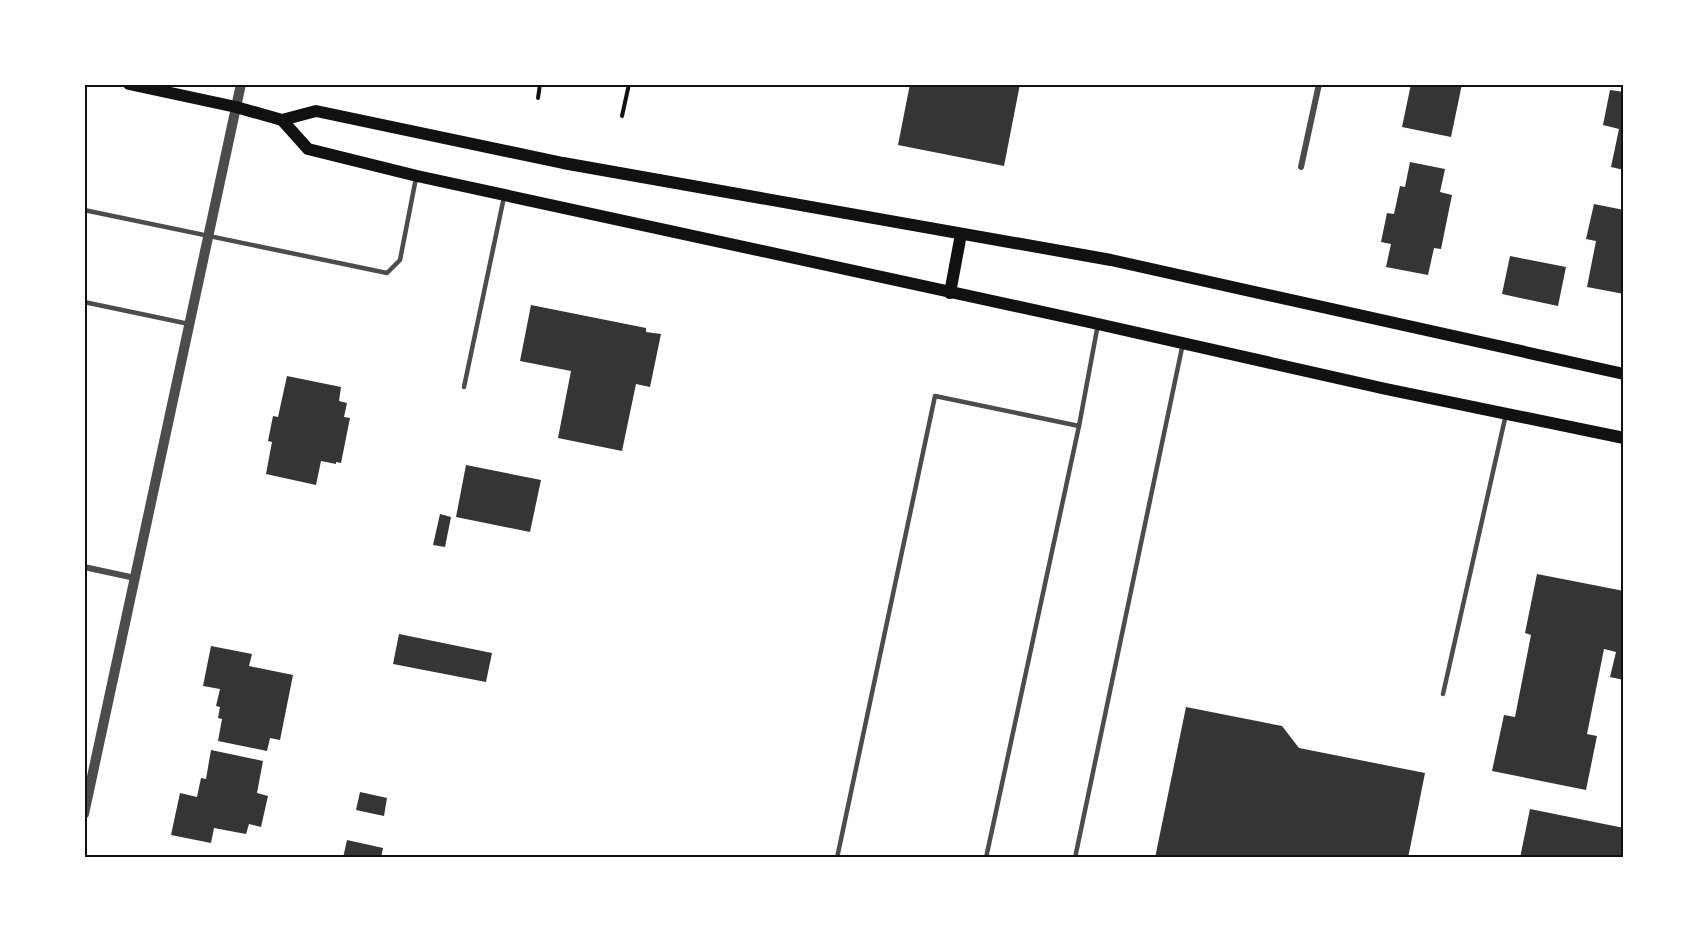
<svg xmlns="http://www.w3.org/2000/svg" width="1708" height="942" font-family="'Golos Text',sans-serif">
  <rect width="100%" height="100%" fill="#fff"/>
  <!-- building -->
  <g fill="#353535">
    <polygon points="910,84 1020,84 1004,166 898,145"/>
    <polygon points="1411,84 1462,84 1451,137 1402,127"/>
    <polygon points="1610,90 1624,92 1624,170 1611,167 1619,129 1603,125"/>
    <polygon points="1410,162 1445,169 1440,192 1452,195 1441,249 1434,248 1428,275 1386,267 1391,244 1381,242 1387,213 1394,214 1400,186 1405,187"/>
    <polygon points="1594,204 1624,210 1624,294 1587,287 1596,241 1586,239"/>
    <polygon points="1510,256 1566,267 1558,306 1502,294"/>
    <polygon points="531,305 646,328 646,332 661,334 650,387 636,384 622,451 558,438 571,371 520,361"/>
    <polygon points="287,376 341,387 339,401 347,403 344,417 350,418 341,463 336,462 336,464 321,461 316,485 266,474 272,442 268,441 273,416 278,417"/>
    <polygon points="466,465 541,480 530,532 456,517"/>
    <polygon points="440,514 451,517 445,547 433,545"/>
    <polygon points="1537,574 1624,591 1624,680 1610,677 1616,652 1604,649 1587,734 1597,736 1586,790 1492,771 1504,715 1515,717 1531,635 1525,633"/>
    <polygon points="399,634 492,653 486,682 393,664"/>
    <polygon points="211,646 252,654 249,666 293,675 280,740 270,738 267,751 218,741 222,719 218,718 220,707 216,706 220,689 203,686"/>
    <polygon points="1186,707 1282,726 1299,748 1425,773 1408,858 1155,858"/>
    <polygon points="211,750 263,761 257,793 268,796 261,827 249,824 246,834 214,828 211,843 171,835 180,793 197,797 201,778 206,779"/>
    <polygon points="360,792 387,798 384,816 356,810"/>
    <polygon points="1530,809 1624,828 1624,858 1520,858"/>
    <polygon points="347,840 383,848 381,858 343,858"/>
  </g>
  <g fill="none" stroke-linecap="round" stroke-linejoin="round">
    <!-- path -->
    <g stroke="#111" stroke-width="4">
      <polyline points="538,98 540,84"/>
      <polyline points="622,116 629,84"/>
    </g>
    <!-- service -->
    <g stroke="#4c4c4c" stroke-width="4.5">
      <polyline points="84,210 387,273 400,260 416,178"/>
      <polyline points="84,302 189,324"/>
      <polyline points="464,387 504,197"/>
      <polyline points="1443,694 1506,414"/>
      <polyline points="837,858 935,396 1079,426 1098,324"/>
      <polyline points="986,858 1079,426"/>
      <polyline points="1075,858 1183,343"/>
    </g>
    <!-- minor -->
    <g stroke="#4c4c4c" stroke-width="6">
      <polyline points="1301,167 1319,84"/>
      <polyline points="84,567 135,578"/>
    </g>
    <!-- tertiary -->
    <polyline stroke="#4c4c4c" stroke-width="10" points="84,814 241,84"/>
    <!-- secondary -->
    <g stroke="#111" stroke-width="12">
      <polyline points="129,84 236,107 282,120 316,111 563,163 1111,260 1624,374"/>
      <polyline points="282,120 308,149 417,176 1098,324 1386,389 1624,438"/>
      <polyline points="950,293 961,234"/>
    </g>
  </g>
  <!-- border -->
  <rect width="1708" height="942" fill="none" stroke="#ffffff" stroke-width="171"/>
  <rect x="86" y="86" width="1536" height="770" fill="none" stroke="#111" stroke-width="2"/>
</svg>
